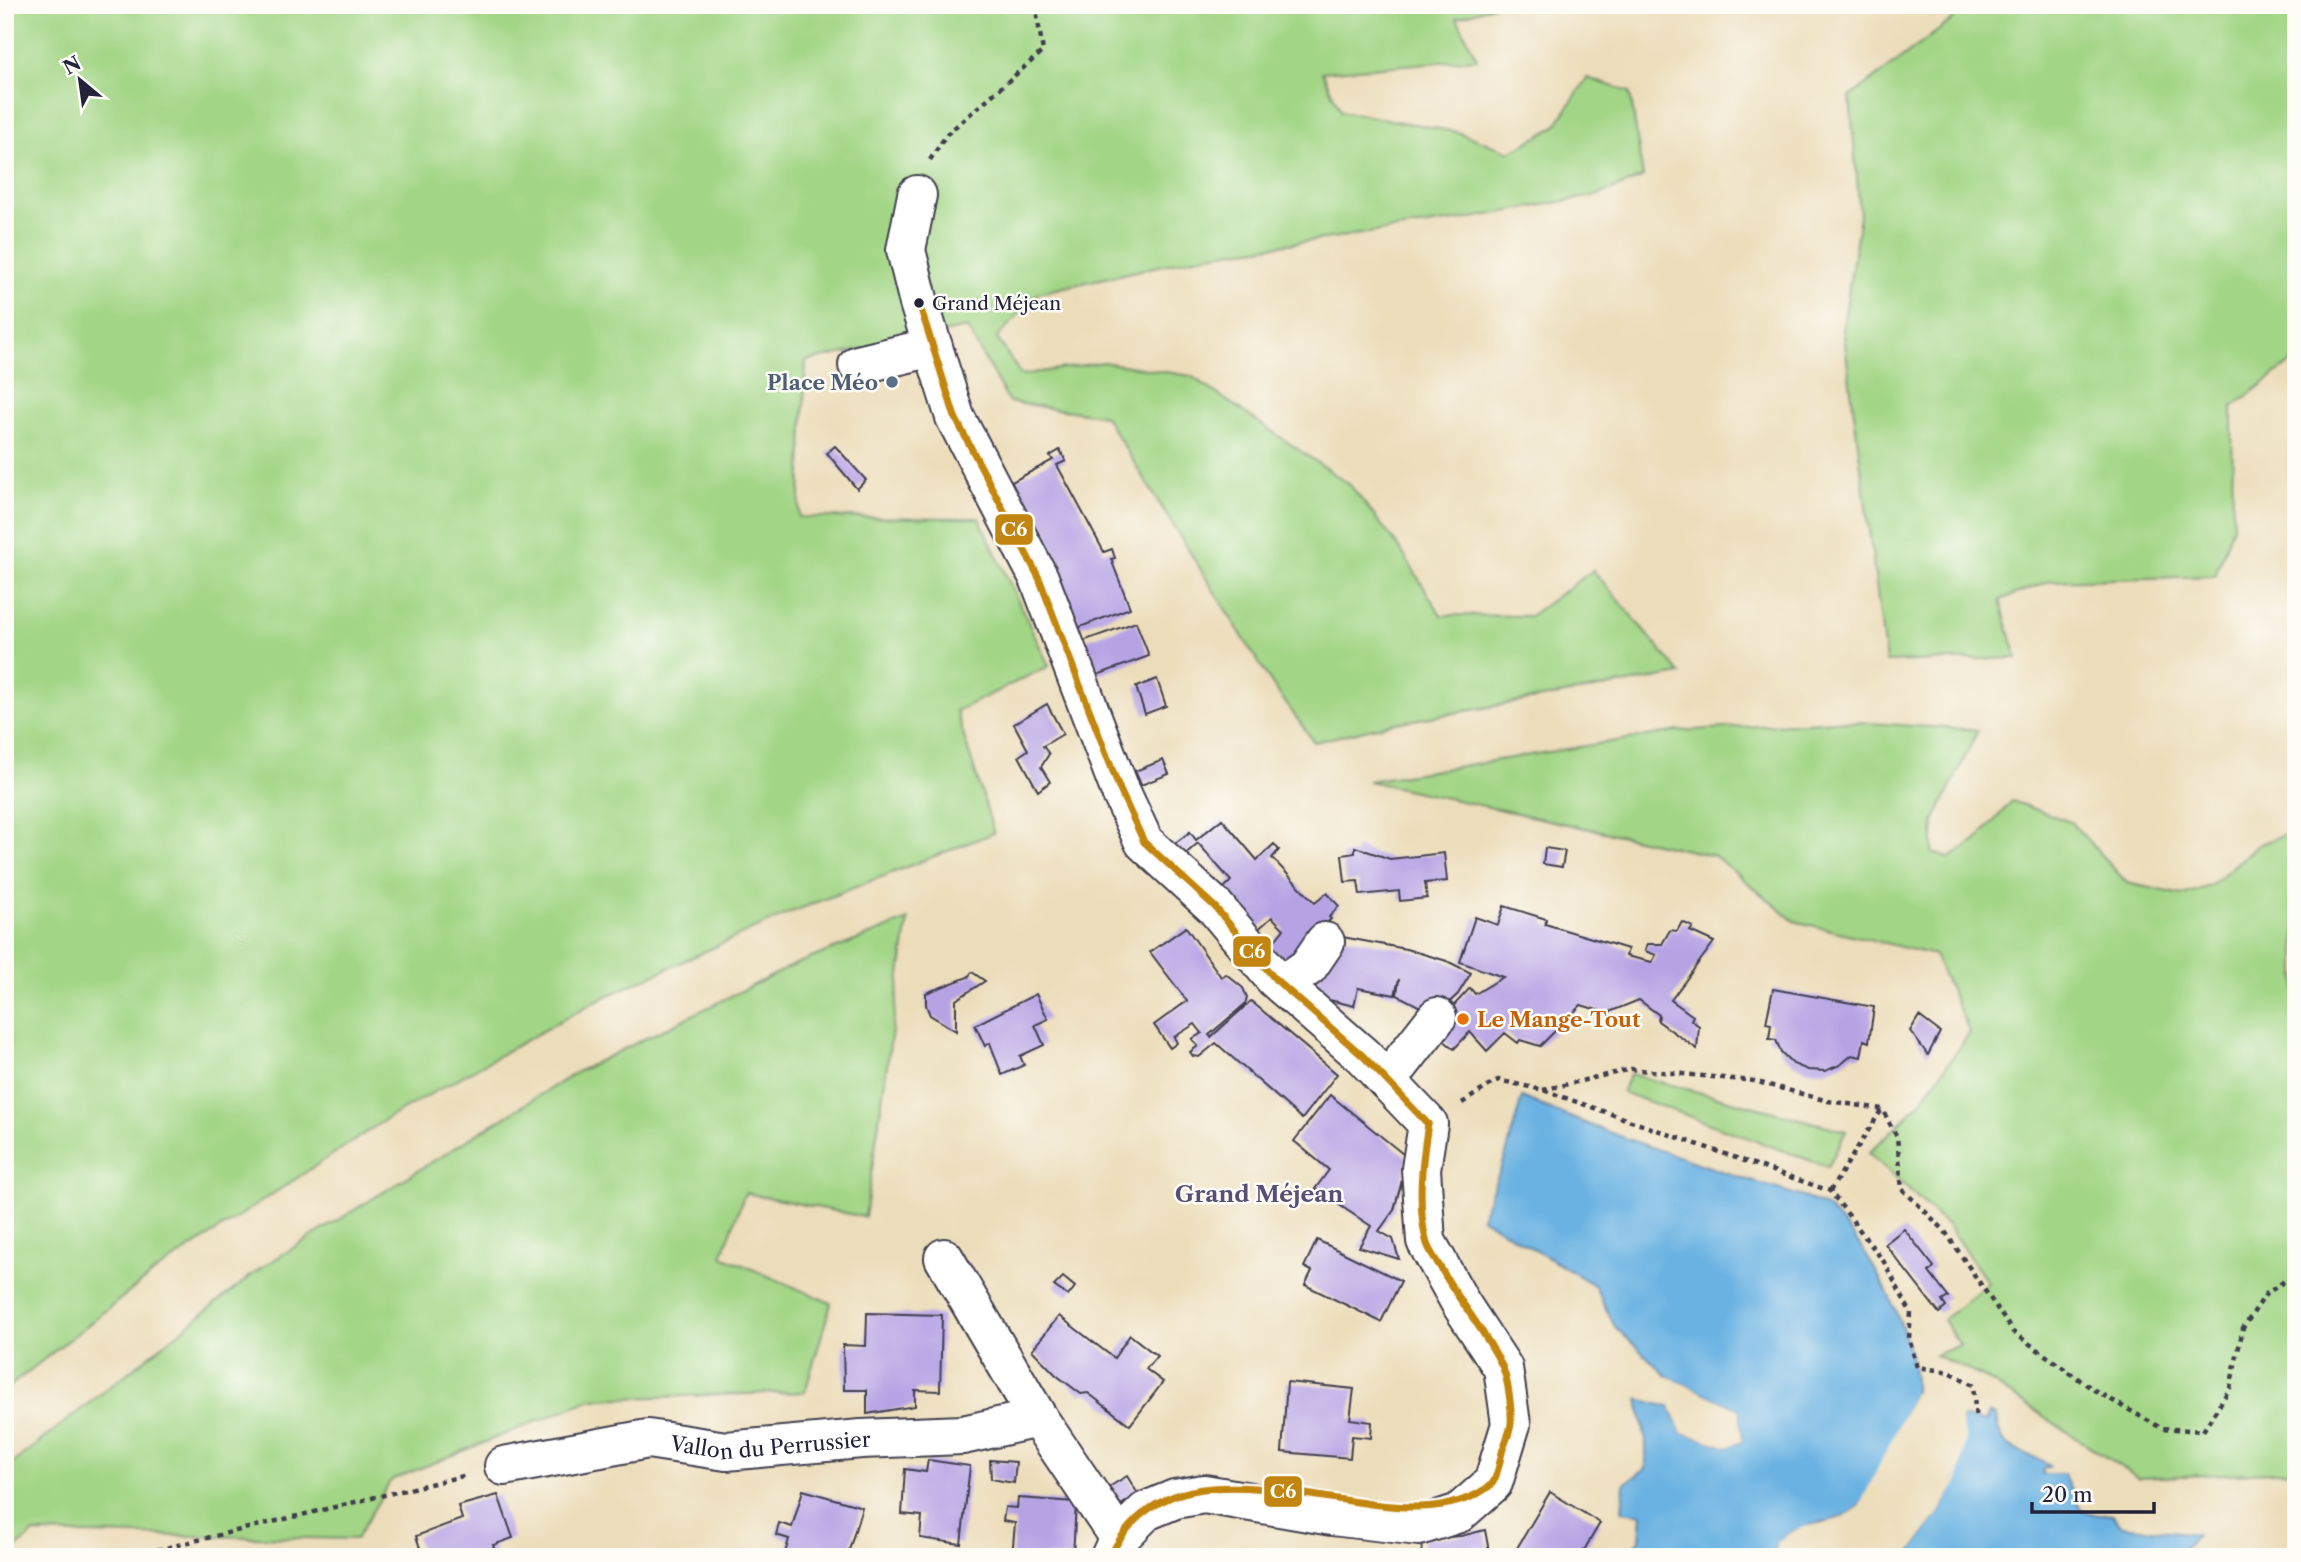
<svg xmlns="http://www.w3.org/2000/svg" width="2301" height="1562" font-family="'Libre Caslon Text',serif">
  <rect width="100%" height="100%" fill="#fdfcf7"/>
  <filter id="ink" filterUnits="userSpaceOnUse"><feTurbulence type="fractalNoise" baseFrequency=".0143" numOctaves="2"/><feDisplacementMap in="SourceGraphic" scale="14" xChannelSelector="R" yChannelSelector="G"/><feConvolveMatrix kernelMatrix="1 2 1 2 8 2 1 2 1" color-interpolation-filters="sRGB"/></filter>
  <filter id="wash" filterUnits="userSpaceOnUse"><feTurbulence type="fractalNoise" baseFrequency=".00686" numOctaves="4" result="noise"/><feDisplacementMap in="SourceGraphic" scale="28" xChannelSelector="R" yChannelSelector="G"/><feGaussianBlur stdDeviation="1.57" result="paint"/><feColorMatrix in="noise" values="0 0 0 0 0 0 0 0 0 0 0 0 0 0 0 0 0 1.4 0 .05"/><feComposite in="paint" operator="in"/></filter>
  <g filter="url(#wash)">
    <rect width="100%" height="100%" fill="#ecddba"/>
    <!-- green -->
    <g fill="#a2d585" stroke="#627c60" stroke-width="2">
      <polygon points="5,5 1496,5 1457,18 1477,59 1322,72 1341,111 1457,132 1510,152 1555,127 1587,78 1630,92 1643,177 1599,195 1455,221 1208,255 1038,293 997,338 1021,375 1103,362 1191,376 1350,485 1399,547 1441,615 1530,616 1593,570 1681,674 1390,724 1314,742 1272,684 1105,416 1009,402 967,328 806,361 799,517 979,518 1049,666 956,711 994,833 789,913 596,1001 388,1118 156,1271 5,1390"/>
      <polygon points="1972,5 2296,5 2296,359 2232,407 2233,526 2215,576 2049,581 2000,600 2017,658 1886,662 1843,328 1860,215 1850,97"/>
      <polygon points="1837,721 1978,730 1934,821 1932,853 1949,858 1976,841 2012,801 2071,822 2127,883 2183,895 2210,886 2258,845 2296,830 2296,1471 2138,1478 1985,1378 1935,1355 1960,1345 1943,1320 1988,1283 1948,1226 1869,1153 1918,1105 1970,1033 1934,955 1794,921 1715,856 1368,781 1678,731"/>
      <polygon points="908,920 865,1217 745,1193 722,1256 831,1303 805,1392 592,1399 391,1480 356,1539 34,1533 5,1557 5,1469 261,1268 577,1072 796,964"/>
      <polygon points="1630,1074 1846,1131 1828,1167 1622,1092"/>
    </g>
    <!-- water -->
    <g fill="#6bb2e2" stroke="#466a8e" stroke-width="2">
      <path d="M1522,1097C1595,1130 1672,1154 1748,1180C1766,1186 1815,1198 1828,1209C1871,1247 1917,1337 1914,1393C1905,1415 1871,1497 1856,1509C1834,1527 1774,1521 1774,1557H1626L1640,1540L1642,1514L1622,1511L1624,1484L1646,1469V1441L1638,1399L1670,1407L1682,1432L1728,1447L1742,1441L1739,1410L1667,1376L1615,1327L1594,1285L1481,1218L1505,1158Z"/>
      <path d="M1989,1413L1996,1416C1999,1454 2021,1449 2049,1464L2050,1467L2043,1468L2042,1474H2063L2081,1510L2098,1515L2113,1514L2122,1526L2197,1534L2178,1557H1907C1938,1514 1973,1473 1961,1417L1985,1422Z"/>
    </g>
    <!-- pier -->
    <g fill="#ecddba">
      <polygon points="1667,1376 1739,1410 1742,1441 1728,1447 1682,1432 1670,1404 1684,1429 1728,1444 1739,1439 1736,1412 1668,1380"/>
      <polygon points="1914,1393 1918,1393 1895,1446 1861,1510 1839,1524 1802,1530 1786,1539 1780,1545 1778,1557 1774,1557 1777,1543 1784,1536 1801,1527 1838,1521 1859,1507"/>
      <polygon points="1964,1413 1966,1417 1961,1418 1966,1439 1958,1481 1936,1517 1907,1557 1903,1557 1955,1480 1962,1439 1958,1417"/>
    </g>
    <g id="blocks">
      <!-- building -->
      <g fill="#b6a3e4">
        <polygon points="835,446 866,480 857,489 827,453"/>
        <polygon points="1060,450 1066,461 1057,465 1104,552 1112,549 1115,558 1111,559 1130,608 1075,629 1008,484 1053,460 1050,456"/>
        <polygon points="1136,622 1149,656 1092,677 1080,642"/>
        <polygon points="1157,679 1166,706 1145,714 1136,687"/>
        <polygon points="1047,704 1063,734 1043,746 1049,754 1041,767 1050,782 1038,791 1019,756 1028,750 1014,724"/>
        <polygon points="1163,760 1169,774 1141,785 1135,771"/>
        <polygon points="1222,819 1257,860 1274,844 1279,850 1272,858 1315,903 1327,893 1339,906 1329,917 1331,919 1285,964 1269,948 1284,929 1272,917 1255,932 1220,892 1231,881 1198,843 1180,859 1170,847 1190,832 1196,840"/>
        <polygon points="1355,847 1390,859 1444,853 1447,881 1425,883 1427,898 1400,901 1399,891 1360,895 1358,881 1345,882 1342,855 1355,853"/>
        <polygon points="1545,848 1565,851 1562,867 1543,864"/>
        <polygon points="1504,906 1546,919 1545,924 1628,949 1626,956 1652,962 1656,955 1645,951 1647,944 1662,944 1670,930 1677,931 1682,922 1693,927 1690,931 1714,942 1671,1000 1693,1016 1691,1020 1699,1026 1697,1049 1658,1021 1659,1015 1639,1000 1607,1013 1581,1005 1540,1046 1520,1040 1518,1043 1505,1033 1487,1051 1470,1032 1454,1049 1431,1030 1470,988 1475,994 1503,977 1460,962 1475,917 1498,925"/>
        <polygon points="1186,927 1221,977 1226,974 1243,988 1247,997 1245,1004 1209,1035 1211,1037 1251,1001 1337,1074 1302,1119 1216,1043 1199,1057 1193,1056 1190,1052 1198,1046 1192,1039 1202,1033 1195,1024 1174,1037 1177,1043 1170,1048 1154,1025 1187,1001 1150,952"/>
        <polygon points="1332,935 1406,949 1447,961 1471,973 1458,994 1436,1015 1397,995 1399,979 1395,995 1358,988 1354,1006 1313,996"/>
        <polygon points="972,972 985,981 956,1000 956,1031 930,1015 926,1005 926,993 968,977"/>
        <polygon points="1773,989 1874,1007 1869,1042 1864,1040 1861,1057 1852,1055 1840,1065 1825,1071 1808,1070 1793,1064 1781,1052 1776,1040 1769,1039 1771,1024 1766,1023"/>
        <polygon points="1036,994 1048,1019 1035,1025 1044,1045 1020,1056 1024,1065 1002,1075 990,1043 985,1046 975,1025"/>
        <polygon points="1919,1016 1940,1032 1928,1055 1910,1031"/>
        <polygon points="1330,1095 1408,1158 1394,1210 1379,1231 1393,1239 1399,1259 1359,1247 1371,1226 1315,1189 1329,1170 1294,1141"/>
        <polygon points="1904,1229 1934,1267 1929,1272 1948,1297 1942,1301 1946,1307 1939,1313 1885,1244"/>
        <polygon points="1317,1240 1401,1281 1381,1322 1305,1285 1312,1271 1304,1267"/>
        <polygon points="1063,1277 1075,1287 1068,1296 1054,1286"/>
        <polygon points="867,1313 942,1315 940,1391 915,1390 915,1406 867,1414 867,1390 844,1390 843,1345 866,1346"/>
        <polygon points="1059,1316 1114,1358 1130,1335 1157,1356 1146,1369 1163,1382 1130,1425 1088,1393 1081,1394 1056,1375 1032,1350"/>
        <polygon points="1287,1382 1354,1389 1350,1419 1372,1422 1371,1438 1352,1436 1350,1458 1282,1452"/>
        <polygon points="928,1460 970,1466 961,1544 920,1538 922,1516 902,1514 905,1469 926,1472"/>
        <polygon points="990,1460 1016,1462 1014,1483 991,1479"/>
        <polygon points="1127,1476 1138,1494 1121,1505 1109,1487"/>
        <polygon points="803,1490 862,1507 847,1557 784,1557 789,1539 776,1535 779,1523 792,1527"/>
        <polygon points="1550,1492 1600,1523 1580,1557 1516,1557 1513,1555"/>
        <polygon points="498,1495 513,1538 493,1545 497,1557 473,1557 471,1552 459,1557 423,1557 416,1536 462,1519 458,1506"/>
        <polygon points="1018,1498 1076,1502 1073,1557 1012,1557 1015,1523 1003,1521 1005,1507 1017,1508"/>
        <polygon points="1485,1530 1490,1557 1422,1557 1423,1539 1461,1536"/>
      </g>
    </g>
  </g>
  <g filter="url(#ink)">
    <use href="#blocks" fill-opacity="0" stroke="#403e4e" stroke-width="2"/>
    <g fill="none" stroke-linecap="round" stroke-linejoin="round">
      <!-- minor casing -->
      <g stroke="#403e4e" stroke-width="42">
        <g id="minor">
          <polyline points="917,195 906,250 919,303 955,417 1039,578 1120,790 1144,842 1215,907 1275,979 1363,1056 1428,1124 1421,1169 1426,1241 1461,1304 1503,1368 1511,1424 1493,1483 1459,1513 1419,1526 1332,1516 1204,1494 1175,1499 1146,1511 1119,1538 1110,1557"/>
          <polyline points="858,365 933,347"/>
          <polyline points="1282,985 1308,967 1325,942"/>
          <polyline points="1387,1081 1437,1017"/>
          <polyline points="944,1258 1038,1418 1119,1538"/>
          <path id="s1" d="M504,1466L648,1439L726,1451L861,1439L963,1435L1038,1418"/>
        </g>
      </g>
      <!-- path -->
      <g stroke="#403e4e" stroke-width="4.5" stroke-dasharray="5 5" stroke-linecap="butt">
        <polyline points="930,160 947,134 1043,51 1037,16 1031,5"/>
        <polyline points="1543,1090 1631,1069 1754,1081 1828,1101 1882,1109 1897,1137 1902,1189 1944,1230 2013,1332 2094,1390 2161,1428 2203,1431 2230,1388 2243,1328 2266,1294 2296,1273"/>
        <polyline points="1462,1103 1498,1080 1543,1090 1830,1191 1884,1262 1911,1313 1909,1338 1917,1367 1950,1372 1973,1385 1976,1420"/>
        <polyline points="1830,1191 1882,1109"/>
        <polyline points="128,1557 467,1475"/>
      </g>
      <!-- minor -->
      <use href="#minor" stroke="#fff" stroke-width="38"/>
      <!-- bus-1 casing -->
      <g stroke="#fdfcf7" stroke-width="12">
        <g id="bus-1">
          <polyline points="919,303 955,417 1039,578 1120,790 1144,842 1215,907 1275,979 1363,1056 1428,1124"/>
          <path d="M1110,1557C1182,1404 1400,1562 1492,1484C1498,1476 1500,1459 1503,1449C1506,1441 1510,1432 1511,1424C1512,1409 1508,1379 1502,1366C1487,1334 1461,1304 1443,1272C1438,1262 1428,1251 1426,1240C1417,1202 1422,1161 1428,1124"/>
        </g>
      </g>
      <!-- bus-1 -->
      <use href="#bus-1" stroke="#c2850f" stroke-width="7"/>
    </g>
  </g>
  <!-- markers -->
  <circle fill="#22223b" stroke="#fdfcf7" stroke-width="2.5" cx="919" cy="303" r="6"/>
  <circle fill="#5c6f8a" stroke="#fdfcf7" stroke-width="2.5" cx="892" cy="382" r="7"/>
  <circle fill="#e8710a" stroke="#fdfcf7" stroke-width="2.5" cx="1463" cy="1019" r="7"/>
  <g text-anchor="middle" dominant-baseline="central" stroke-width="5" stroke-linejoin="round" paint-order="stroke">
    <!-- bus labels -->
    <g font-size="19" fill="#22223b" stroke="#fdfcf7" text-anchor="start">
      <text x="932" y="303">Grand Méjean</text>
    </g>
    <!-- service labels -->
    <g font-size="21" font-weight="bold" fill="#4e5e75" stroke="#fdfcf7" text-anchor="end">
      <text x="878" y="382">Place Méo</text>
    </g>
    <!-- food labels -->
    <g font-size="21" font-weight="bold" fill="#c56008" stroke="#fdfcf7" text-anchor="start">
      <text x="1477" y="1019">Le Mange-Tout</text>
    </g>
    <!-- street labels -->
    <g font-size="21" fill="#22223b" stroke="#fdfcf7">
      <text stroke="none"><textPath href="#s1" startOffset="270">Vallon du Perrussier</textPath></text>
    </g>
    <!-- neighbourhood labels -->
    <g font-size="23" font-weight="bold" fill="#564f76" stroke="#fdfcf7">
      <text x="1259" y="1194">Grand Méjean</text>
    </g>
  </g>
  <g stroke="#fdfcf7" stroke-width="2.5">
    <rect x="994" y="513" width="40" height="33" rx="7" fill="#c2850f"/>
    <rect x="1232" y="935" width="40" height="33" rx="7" fill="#c2850f"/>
    <rect x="1263" y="1475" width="40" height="33" rx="7" fill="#c2850f"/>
  </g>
  <g font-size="19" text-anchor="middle" font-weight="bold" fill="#fff">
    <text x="1014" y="536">C6</text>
    <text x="1252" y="958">C6</text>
    <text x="1283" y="1498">C6</text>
  </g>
  <!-- margin -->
  <rect width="2301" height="1562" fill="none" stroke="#fdfcf7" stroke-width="28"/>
  <!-- north arrow -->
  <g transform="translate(80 80) rotate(331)" stroke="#fdfcf7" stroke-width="5" paint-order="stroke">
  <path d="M0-5L12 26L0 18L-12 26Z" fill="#22223b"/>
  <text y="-10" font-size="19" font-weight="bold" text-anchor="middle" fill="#22223b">N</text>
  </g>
  <!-- scale -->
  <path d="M2032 1502v10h122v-10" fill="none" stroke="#22223b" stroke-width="3.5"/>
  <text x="2042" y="1502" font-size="21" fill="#22223b" stroke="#fdfcf7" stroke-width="5" paint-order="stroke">20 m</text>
</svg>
